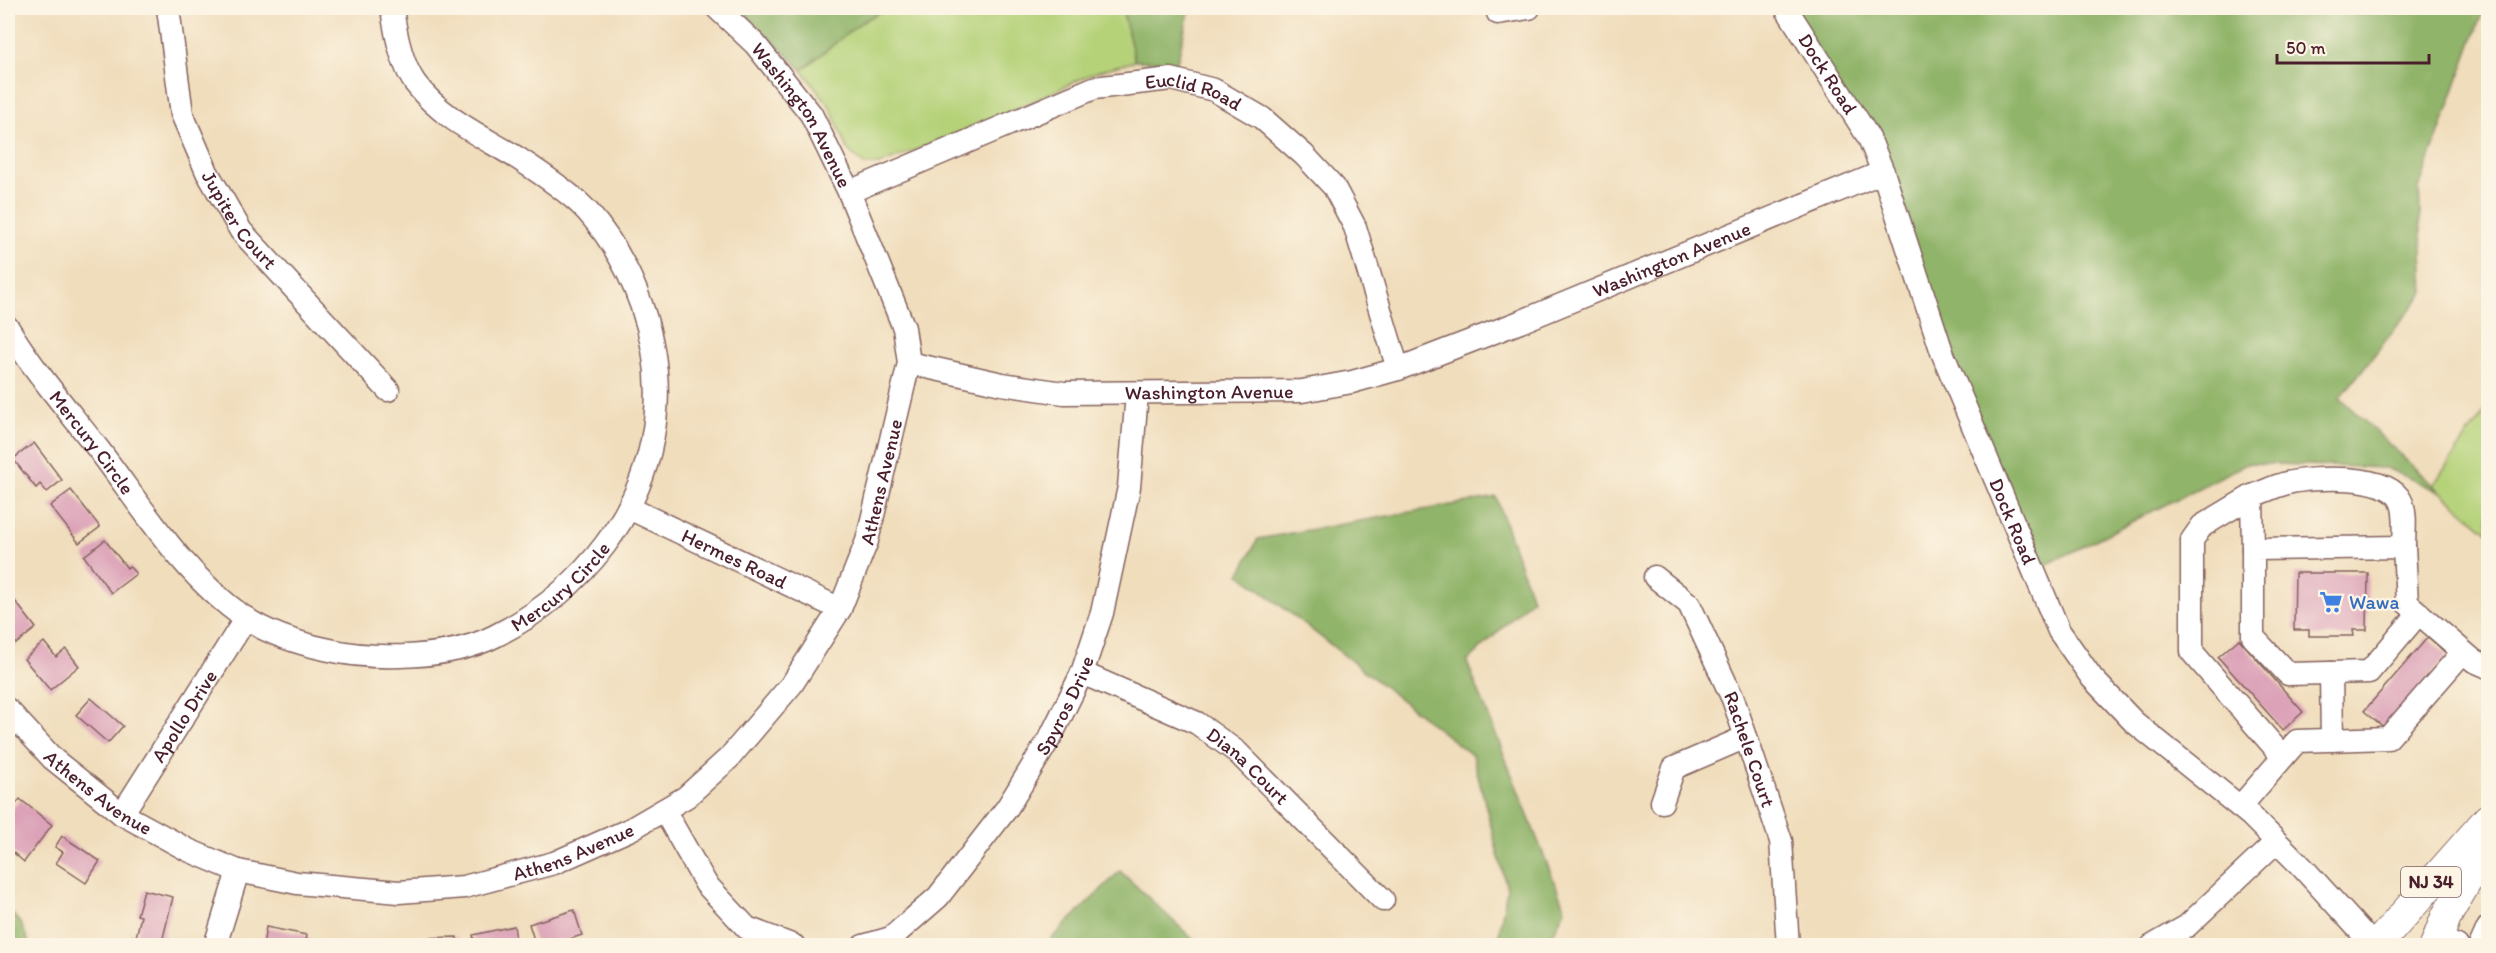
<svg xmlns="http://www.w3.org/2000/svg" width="2496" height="953" font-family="Itim,sans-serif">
  <rect width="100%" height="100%" fill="#fcf5e5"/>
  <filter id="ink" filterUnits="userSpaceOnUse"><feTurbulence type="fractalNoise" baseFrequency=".0167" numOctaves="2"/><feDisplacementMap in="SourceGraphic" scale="12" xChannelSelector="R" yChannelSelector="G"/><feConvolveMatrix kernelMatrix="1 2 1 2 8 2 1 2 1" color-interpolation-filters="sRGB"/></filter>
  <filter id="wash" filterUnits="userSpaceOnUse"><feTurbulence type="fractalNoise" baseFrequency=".008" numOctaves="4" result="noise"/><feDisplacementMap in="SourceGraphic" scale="24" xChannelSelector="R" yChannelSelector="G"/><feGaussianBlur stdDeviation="1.35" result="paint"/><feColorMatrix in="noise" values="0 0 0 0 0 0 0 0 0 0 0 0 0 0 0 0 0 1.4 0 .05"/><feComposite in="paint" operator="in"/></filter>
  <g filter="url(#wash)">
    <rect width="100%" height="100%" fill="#f0ddbc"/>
    <!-- green -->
    <g fill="#b5d279" stroke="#807852" stroke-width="1.5">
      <polygon points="887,8 1122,8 1135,61 1096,72 1012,111 879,165 864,165 848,150 829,105 802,70 860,23"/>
      <polygon points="2488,407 2488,532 2433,485"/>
    </g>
    <!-- forest -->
    <g fill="#90b469" stroke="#6d6a4a" stroke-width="1.5">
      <polygon points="739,8 887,8 860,23 802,70"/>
      <polygon points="1122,8 1190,8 1177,62 1135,61"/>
      <polygon points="1777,8 2484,8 2419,188 2424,292 2340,398 2440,492 2386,468 2248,463 2036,570 1851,115"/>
      <polygon points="1496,497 1532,599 1467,662 1565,909 1548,945 1497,945 1507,889 1473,756 1240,574 1258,539"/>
      <polygon points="1120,871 1199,945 1045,945"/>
      <polygon points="8,909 21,924 30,945 8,945"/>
    </g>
    <g id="blocks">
      <!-- building -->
      <g fill="#dca2b8">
        <polygon points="34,443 62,480 47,492 40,484 36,488 13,459"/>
        <polygon points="71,490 100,527 79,543 50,506"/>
        <polygon points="105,540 127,568 129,566 136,574 111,593 84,556"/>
        <polygon points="2295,573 2368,573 2367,630 2353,630 2354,636 2309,636 2309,630 2294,630"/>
        <polygon points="8,592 36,628 16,644 8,633"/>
        <polygon points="2428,637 2448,655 2385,728 2364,711"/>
        <polygon points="2239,639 2303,712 2283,730 2218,657"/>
        <polygon points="44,642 56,657 66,649 79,666 50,690 24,659"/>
        <polygon points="91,698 123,726 108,743 76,715"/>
        <polygon points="20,799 52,825 24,862 8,848 8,814"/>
        <polygon points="62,836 100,861 86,883 56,863 63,852 55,847"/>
        <polygon points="144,890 173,897 161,946 130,946 132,936 136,937 141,916 137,915"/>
        <polygon points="574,910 582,935 549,946 547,946 545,940 535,943 529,924"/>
        <polygon points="514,926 517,946 475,946 473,935"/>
        <polygon points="266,927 307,935 306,939 320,942 319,946 263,946"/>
        <polygon points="457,937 458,946 406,946 405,942 420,941 419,938"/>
        <polygon points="396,942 396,946 350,946 350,943"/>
      </g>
    </g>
  </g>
  <g filter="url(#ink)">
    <use href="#blocks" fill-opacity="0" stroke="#84625e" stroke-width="1.5"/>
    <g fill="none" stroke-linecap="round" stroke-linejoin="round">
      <!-- minor casing -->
      <g stroke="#84625e" stroke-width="25">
        <g id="minor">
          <path id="s1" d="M168,8L182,114L207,172L241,231L388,390"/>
          <path id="s2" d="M717,8L755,44L811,114L849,192L904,328L909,363L1002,384L1064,393L1302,391L1352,382L1398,369L1520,322L1883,172"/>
          <path id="s3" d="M1786,8L1869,138L1883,172L1942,352L2059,631L2092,678L2134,722L2250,815L2303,868L2374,946"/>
          <polyline points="1498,13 1529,8"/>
          <path id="s4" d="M849,192L1094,88L1171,79L1214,90L1262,118L1304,155L1334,187L1355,227L1398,369"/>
          <path id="s5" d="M8,328C34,371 68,410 99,450C143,508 184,576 245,618C269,634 298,643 325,649C374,661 450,659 495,636C582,592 648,511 656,412C662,342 634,265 588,212C572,194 539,172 519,159C482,136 442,119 415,83C401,63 395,31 392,8"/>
          <path d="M2252,496C2263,492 2275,486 2287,483C2313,477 2388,473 2401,501C2407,513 2404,533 2404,547"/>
          <path id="s6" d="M629,508L840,609"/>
          <polyline points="2253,549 2252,496 2202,526 2192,540 2192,652 2283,757"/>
          <path id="s7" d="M1655,577L1689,604L1733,699L1746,737L1781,841L1788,946"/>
          <polyline points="2419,613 2369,672 2288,674 2253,637 2253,549 2404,547 2407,603 2474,661 2488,667"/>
          <path id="s8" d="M1082,673L1197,723L1237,752L1383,900"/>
          <polyline points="2331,673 2332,740"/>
          <path id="s9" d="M8,710L53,759L122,814L188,850L238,871L297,883L399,892L464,887L554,863L631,829L686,797L729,758L792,684L840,609L867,541L909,363"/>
          <polyline points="1662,802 1674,768 1746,737"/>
          <polyline points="2240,807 2297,741 2388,738 2463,652"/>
          <polyline points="664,810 706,884 747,928 794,946"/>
          <path id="s10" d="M122,814L246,618"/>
          <polyline points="2438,938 2457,946"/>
          <polyline points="215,946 238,871"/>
          <path id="s11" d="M863,946L891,938L938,897L1007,808L1051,736L1082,673L1102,613L1129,487L1137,394"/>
          <polyline points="2152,946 2187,926 2276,842"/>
          <polyline points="2480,946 2488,928"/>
        </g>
      </g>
      <!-- major casing -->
      <g stroke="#84625e" stroke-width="32">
        <g id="major">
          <polyline points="2376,946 2488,819"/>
          <polyline points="2435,946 2446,917 2488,844"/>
        </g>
      </g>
      <!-- minor -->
      <use href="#minor" stroke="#fff" stroke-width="22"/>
      <!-- major -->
      <use href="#major" stroke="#fff" stroke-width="30"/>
    </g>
  </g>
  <!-- icons -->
  <defs>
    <g id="supermarket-bare" transform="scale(1.8)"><path d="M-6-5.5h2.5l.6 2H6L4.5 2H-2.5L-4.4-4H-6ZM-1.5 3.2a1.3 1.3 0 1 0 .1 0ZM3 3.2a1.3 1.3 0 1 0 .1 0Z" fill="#3f7fe0" stroke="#fcf5e5" stroke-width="2.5" paint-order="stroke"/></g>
  </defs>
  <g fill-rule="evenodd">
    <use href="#supermarket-bare" x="2331" y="602"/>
  </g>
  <g text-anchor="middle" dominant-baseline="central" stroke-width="4.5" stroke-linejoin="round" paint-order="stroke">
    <!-- shield labels -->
    <rect fill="#fcf5e5" stroke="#7f5f63" stroke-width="1.5" x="2401" y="867" width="60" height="30" rx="4.5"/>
    <g font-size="18" font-weight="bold" fill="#4a1f2b">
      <text x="2431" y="882">NJ 34</text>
    </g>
    <!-- street labels -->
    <g font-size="20" fill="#4a1f2b" stroke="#fcf5e5">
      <text stroke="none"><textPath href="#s3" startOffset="78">Dock Road</textPath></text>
      <text stroke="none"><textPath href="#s4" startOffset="368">Euclid Road</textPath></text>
      <text stroke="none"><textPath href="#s2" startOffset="138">Washington Avenue</textPath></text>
      <text stroke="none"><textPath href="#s1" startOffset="228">Jupiter Court</textPath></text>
      <text stroke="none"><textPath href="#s2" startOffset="1200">Washington Avenue</textPath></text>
      <text stroke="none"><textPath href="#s2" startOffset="714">Washington Avenue</textPath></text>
      <text stroke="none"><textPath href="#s5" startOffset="142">Mercury Circle</textPath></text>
      <text stroke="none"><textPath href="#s9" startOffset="1131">Athens Avenue</textPath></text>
      <text stroke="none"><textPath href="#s3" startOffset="564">Dock Road</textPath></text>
      <text stroke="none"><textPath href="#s6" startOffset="117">Hermes Road</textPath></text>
      <text stroke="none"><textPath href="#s5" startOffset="718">Mercury Circle</textPath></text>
      <text stroke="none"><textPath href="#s11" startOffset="322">Spyros Drive</textPath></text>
      <text stroke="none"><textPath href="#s10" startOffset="116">Apollo Drive</textPath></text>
      <text stroke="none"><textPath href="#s7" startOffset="201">Rachele Court</textPath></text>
      <text stroke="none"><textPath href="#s8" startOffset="192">Diana Court</textPath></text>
      <text stroke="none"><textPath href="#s9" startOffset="123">Athens Avenue</textPath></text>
      <text stroke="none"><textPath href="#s9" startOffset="627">Athens Avenue</textPath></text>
    </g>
    <!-- shop labels -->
    <g font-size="20" fill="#366cbe" stroke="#fcf5e5" text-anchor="start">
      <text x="2349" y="602">Wawa</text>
    </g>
  </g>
  <!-- margin -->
  <rect width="2496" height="953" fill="none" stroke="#fcf5e5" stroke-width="30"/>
  <!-- scale -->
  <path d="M2277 54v9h152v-9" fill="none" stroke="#4a1f2b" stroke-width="3"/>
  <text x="2286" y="54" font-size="18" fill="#4a1f2b" stroke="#fcf5e5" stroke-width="4.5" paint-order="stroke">50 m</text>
</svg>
